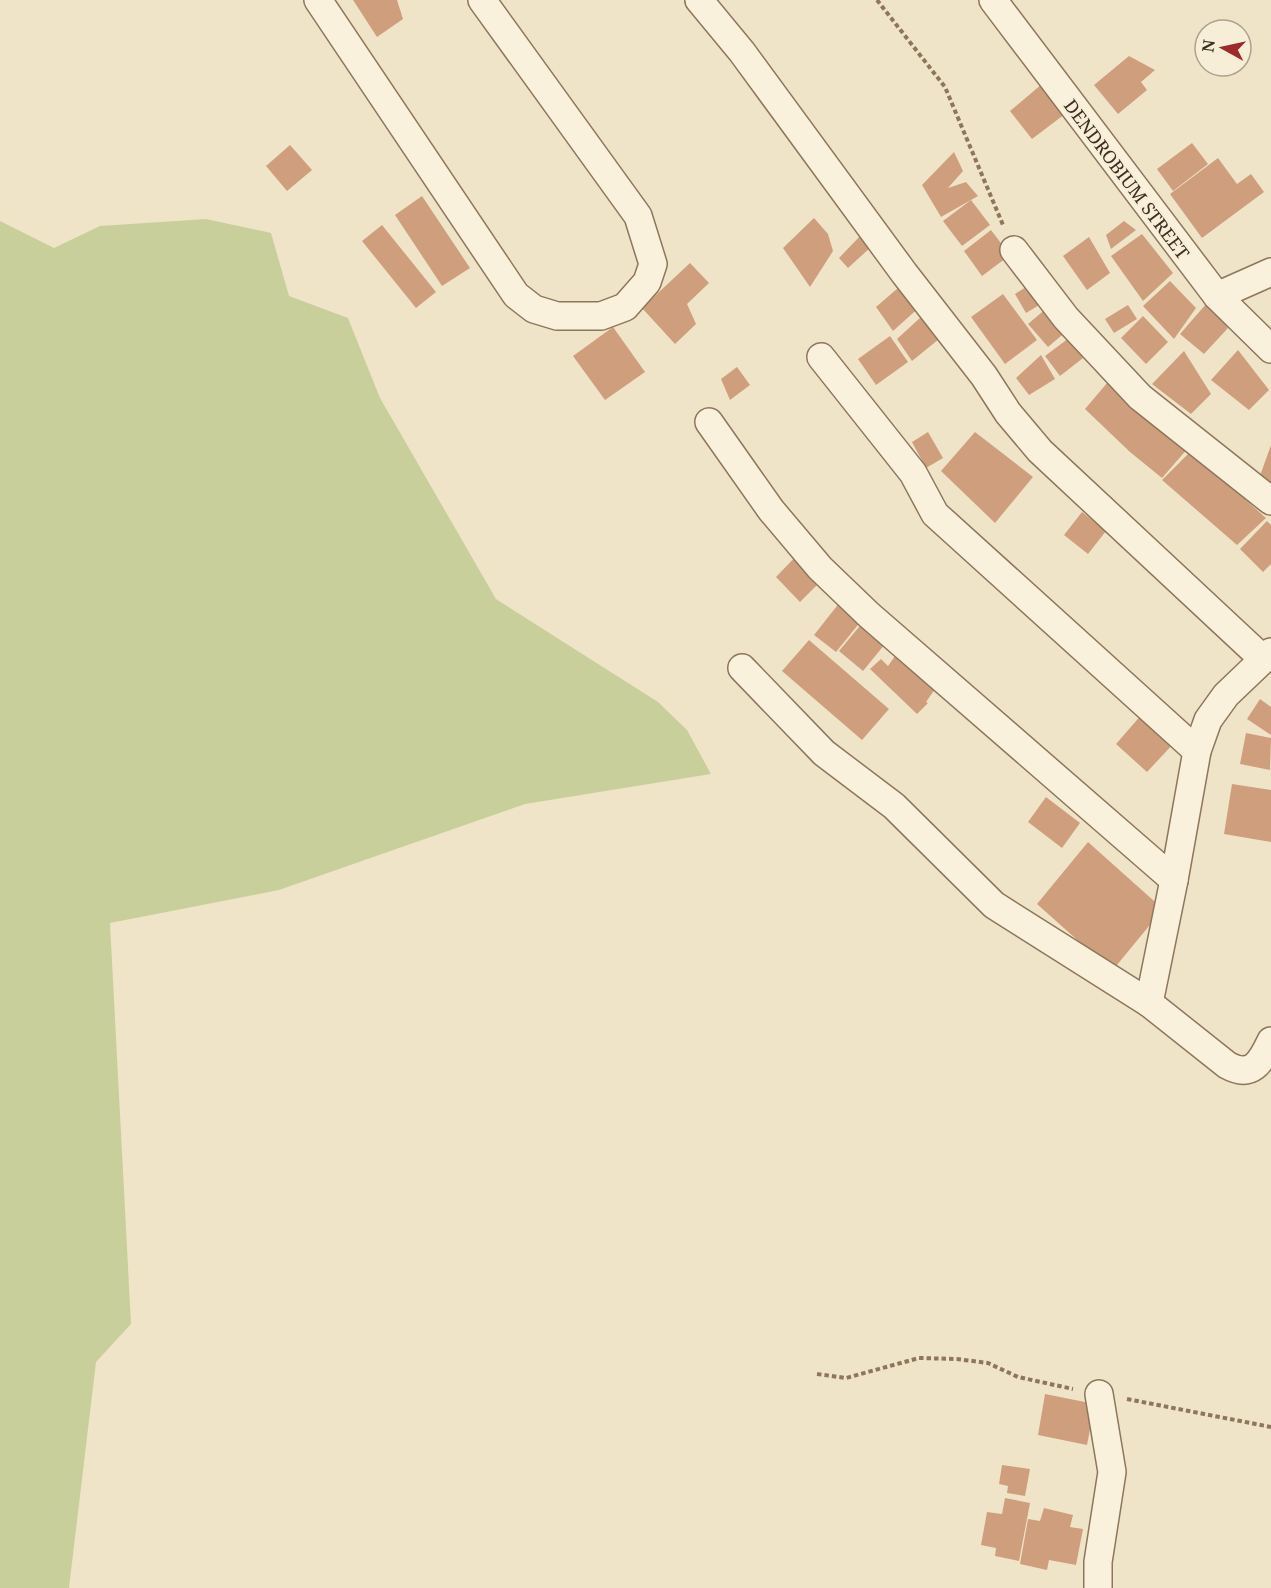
<svg xmlns="http://www.w3.org/2000/svg" width="1271" height="1588" font-family="'Noto Serif',serif">
  <rect width="100%" height="100%" fill="#f0e4c8"/>
  <!-- green -->
  <polygon fill="#c9cf9b" points="206,219 271,233 289,296 348,318 380,398 496,599 658,702 687,730 711,774 525,804 279,890 110,923 131,1324 96,1362 69,1588 0,1588 0,221 54,248 100,226"/>
  <!-- building -->
  <g fill="#cf9f7d">
    <polygon points="353,0 397,0 403,19 377,37"/>
    <polygon points="1129,56 1155,70 1141,82 1147,90 1118,114 1094,85"/>
    <polygon points="1042,84 1065,114 1032,139 1010,111"/>
    <polygon points="1192,143 1208,164 1173,191 1157,169"/>
    <polygon points="290,145 312,170 287,191 266,166"/>
    <polygon points="954,152 963,171 948,188 966,182 978,196 941,217 922,185"/>
    <polygon points="1218,158 1237,184 1251,174 1264,192 1202,238 1170,194"/>
    <polygon points="422,196 470,268 442,286 395,215"/>
    <polygon points="971,200 990,225 962,246 943,221"/>
    <polygon points="814,218 828,234 833,251 810,287 783,248"/>
    <polygon points="1124,221 1136,230 1111,249 1106,235"/>
    <polygon points="382,225 436,292 416,308 362,241"/>
    <polygon points="991,230 1010,255 982,276 964,251"/>
    <polygon points="863,233 871,247 848,268 839,258"/>
    <polygon points="1142,234 1173,273 1143,301 1111,256"/>
    <polygon points="1089,237 1110,273 1087,290 1063,256"/>
    <polygon points="690,263 709,283 687,304 696,324 675,344 642,308"/>
    <polygon points="1170,281 1196,308 1174,339 1143,306"/>
    <polygon points="905,282 923,304 893,331 876,307"/>
    <polygon points="1034,282 1046,301 1026,313 1015,294"/>
    <polygon points="1003,294 1037,340 1005,364 971,317"/>
    <polygon points="1207,303 1228,328 1204,354 1180,334"/>
    <polygon points="1128,305 1137,319 1114,333 1105,319"/>
    <polygon points="1048,307 1068,330 1048,347 1028,324"/>
    <polygon points="1143,316 1168,342 1146,364 1121,338"/>
    <polygon points="921,317 939,339 912,361 897,339"/>
    <polygon points="613,327 645,372 605,400 573,356"/>
    <polygon points="890,336 908,362 876,385 858,359"/>
    <polygon points="1069,338 1083,358 1060,376 1045,356"/>
    <polygon points="1238,350 1269,390 1249,410 1211,380"/>
    <polygon points="1184,351 1211,394 1191,414 1152,384"/>
    <polygon points="1041,355 1055,379 1029,395 1016,378"/>
    <polygon points="737,367 750,385 730,400 721,379"/>
    <polygon points="1113,376 1189,447 1162,478 1130,452 1085,409"/>
    <polygon points="928,432 943,458 926,468 912,442"/>
    <polygon points="975,432 1033,477 995,523 941,471"/>
    <polygon points="1271,445 1271,492 1256,487"/>
    <polygon points="1190,452 1227,483 1266,518 1237,545 1162,480"/>
    <polygon points="1082,512 1106,531 1088,554 1064,535"/>
    <polygon points="1267,521 1271,525 1271,564 1263,572 1240,549"/>
    <polygon points="801,551 826,576 800,602 776,577"/>
    <polygon points="844,597 866,615 836,652 814,635"/>
    <polygon points="868,616 885,644 863,671 839,651"/>
    <polygon points="809,640 889,709 862,740 782,671"/>
    <polygon points="902,646 940,682 926,702 928,703 917,714 870,669 881,659 888,666"/>
    <polygon points="1260,699 1271,707 1271,735 1247,719"/>
    <polygon points="1143,713 1175,742 1147,772 1116,744"/>
    <polygon points="1246,733 1271,738 1270,770 1240,764"/>
    <polygon points="1232,784 1271,790 1271,842 1224,834"/>
    <polygon points="1046,797 1080,823 1062,848 1028,822"/>
    <polygon points="1088,842 1163,909 1112,971 1037,904"/>
    <polygon points="1045,1394 1095,1404 1087,1445 1038,1435"/>
    <polygon points="1002,1465 1030,1469 1025,1496 1007,1493 1008,1486 999,1484"/>
    <polygon points="1005,1498 1030,1503 1019,1561 995,1556 996,1548 981,1545 987,1512 1002,1514"/>
    <polygon points="1044,1508 1073,1515 1070,1527 1083,1529 1076,1565 1049,1560 1047,1570 1020,1564 1028,1519 1040,1521"/>
  </g>
  <g fill="none" stroke-linecap="round" stroke-linejoin="round">
    <!-- minor casing -->
    <g stroke="#8d765c" stroke-width="30">
      <g id="minor">
        <polyline points="318,0 516,295 534,309 557,316 601,316 625,307 647,282 653,264 638,216 482,0"/>
        <polyline points="699,0 742,52 904,273 984,376 1008,413 1040,451 1263,659"/>
        <polyline points="993,0 1217,296 1271,349"/>
        <polyline points="1014,250 1066,318 1140,397 1271,501"/>
        <polyline points="1217,296 1271,272"/>
        <polyline points="821,357 913,473 935,514 1197,751"/>
        <polyline points="709,422 771,510 820,568 869,615 1174,880"/>
        <path d="M742,668L824,753L894,806L994,905L1149,1003L1227,1065C1252,1079 1261,1062 1271,1041"/>
        <polyline points="1149,1003 1174,880 1197,751 1208,720 1226,695 1271,652"/>
        <polyline points="1098,1588 1098,1562 1112,1472 1099,1394"/>
      </g>
    </g>
    <!-- path -->
    <g stroke="#8d765c" stroke-width="4" stroke-dasharray="4.5 3" stroke-linecap="butt">
      <polyline points="877,0 945,87 1003,225"/>
      <polyline points="817,1374 846,1378 919,1358 957,1359 988,1363 1018,1377 1073,1389"/>
      <polyline points="1127,1399 1271,1427"/>
    </g>
    <!-- minor -->
    <use href="#minor" stroke="#faf1dc" stroke-width="27"/>
  </g>
  <g text-anchor="middle" dominant-baseline="central" stroke-width="4.5" stroke-linejoin="round" paint-order="stroke">
    <!-- street labels -->
    <g font-size="18" fill="#3d2e20" stroke="#f7eed8">
      <text transform="translate(1127 179) rotate(53)">DENDROBIUM STREET</text>
    </g>
  </g>
  <!-- north arrow -->
  <g transform="translate(1223 48) rotate(278)"><circle r="28" fill="#f7eed8" stroke="#ada18e" stroke-width="1.5"/>
  <path d="M0-4.5L10 22L0 15L-10 22Z" fill="#9e2a2b"/>
  <text y="-9" font-size="16" font-weight="bold" text-anchor="middle" fill="#3d2e20">N</text>
  </g>
</svg>
